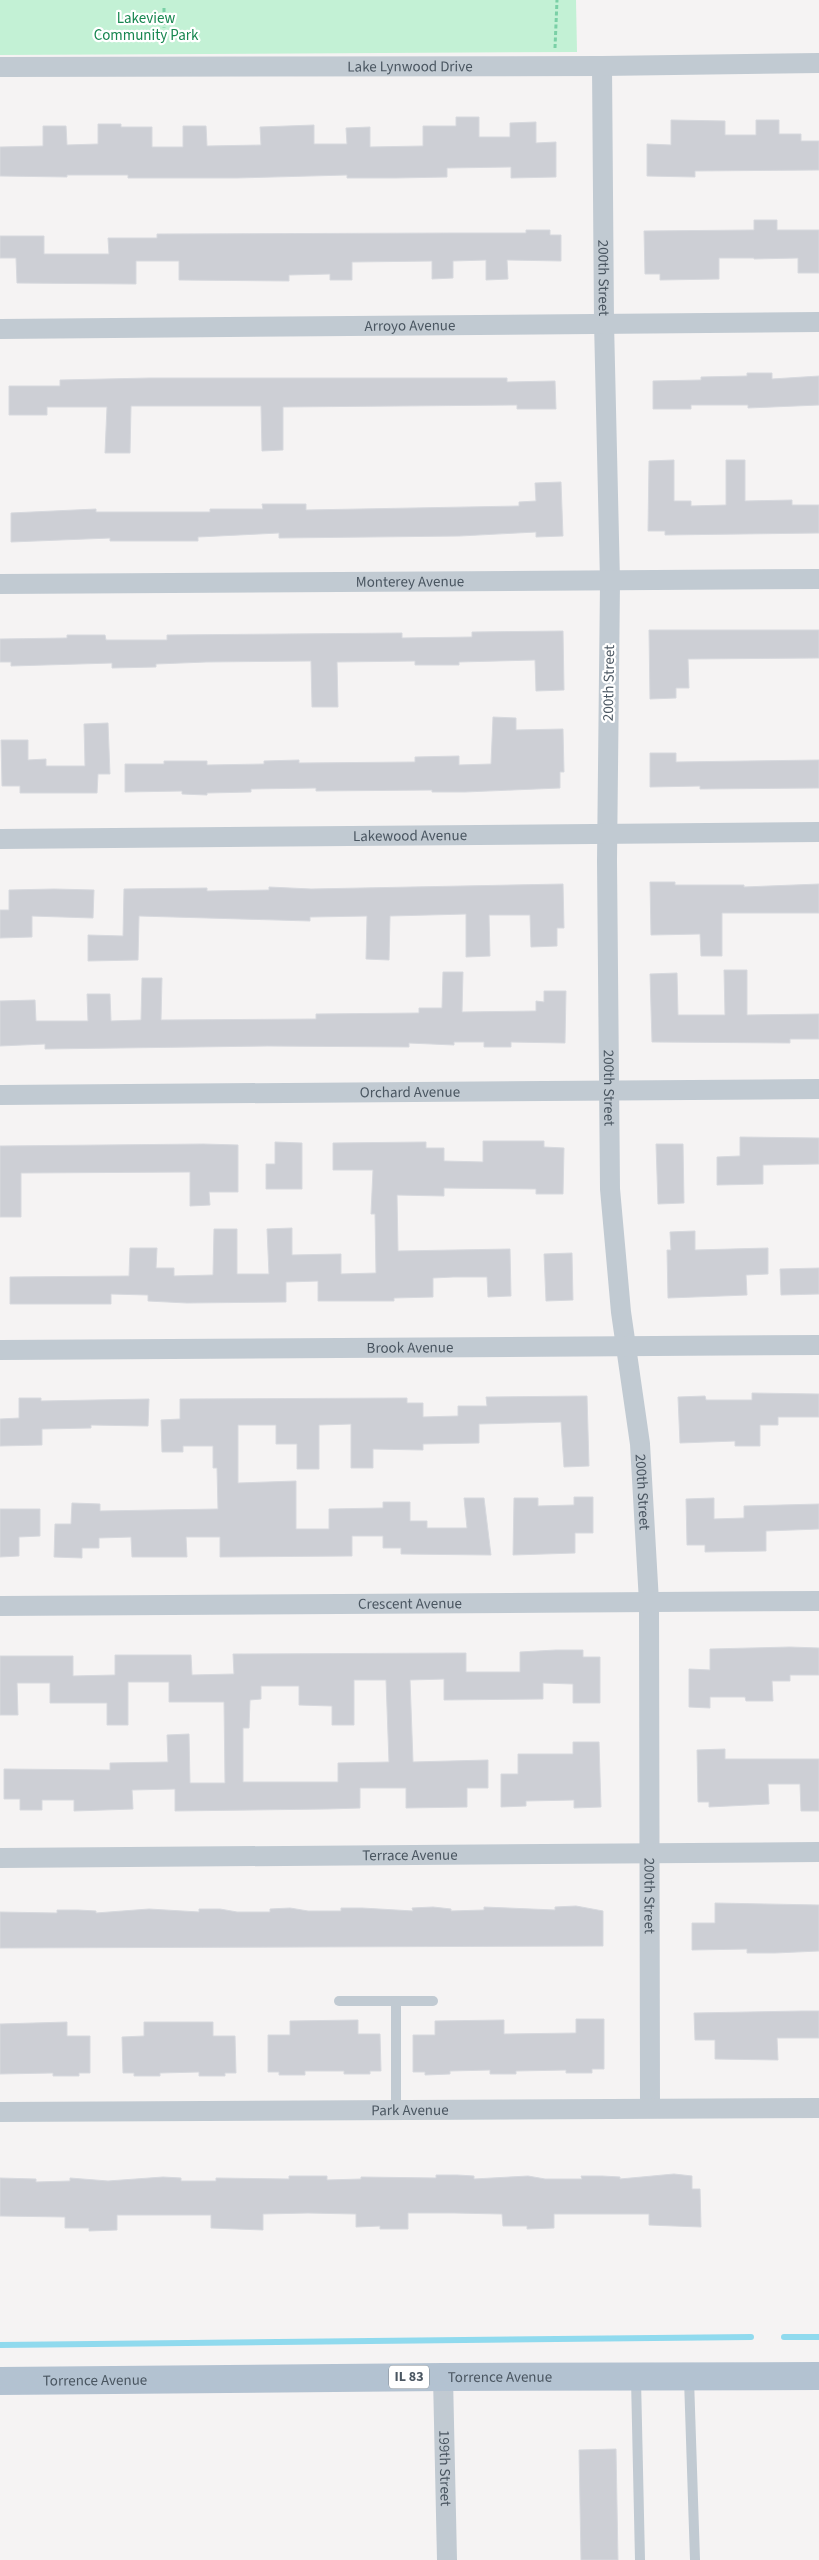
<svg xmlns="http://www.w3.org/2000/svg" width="819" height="2560" font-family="'Source Sans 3',sans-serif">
  <rect width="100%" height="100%" fill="#f5f3f3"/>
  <!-- green -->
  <polygon fill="#c3f1d5" points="0,0 576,0 577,52 0,55"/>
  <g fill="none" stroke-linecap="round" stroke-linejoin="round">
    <!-- stream -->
    <g stroke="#90daee" stroke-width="6">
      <polyline points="784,2337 819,2337"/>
      <polyline points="0,2345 751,2337"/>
    </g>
  </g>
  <!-- building -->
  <g fill="#cdcfd5" stroke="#d7d9de" fill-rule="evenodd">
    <polygon points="456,117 479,117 479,137 510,137 510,123 536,122 536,143 556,142 556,177 511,178 511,167 447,168 447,177 395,178 347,178 347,175 237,178 128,178 128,175 67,175 67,177 0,176 0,147 43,146 43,126 66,126 67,145 98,144 98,124 121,124 121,127 152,127 152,147 183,147 183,126 206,126 207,146 261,145 260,127 314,125 314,144 347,144 346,128 370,127 370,147 423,146 423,126 456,126"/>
    <polygon points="671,120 725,121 725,135 756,135 756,120 779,120 779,134 801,134 801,141 819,141 819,170 695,171 695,177 647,176 647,144 671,145"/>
    <polygon points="754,220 777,220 777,230 819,230 819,273 798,273 798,258 754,259 754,258 719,258 719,279 660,280 660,274 645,274 644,231 754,230"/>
    <polygon points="526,230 550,230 550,235 561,235 561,261 507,260 508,279 486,280 486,260 453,261 453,278 432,279 432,261 352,262 352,280 330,280 330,274 289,275 289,281 179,280 179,261 136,261 136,284 17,283 16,258 0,258 0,236 44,236 44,254 109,254 108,238 157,238 157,234 453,233 526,233"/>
    <polygon points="747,373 772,373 772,379 819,376 819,405 748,408 748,405 691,405 691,409 653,409 653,381 701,380 701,377 747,376"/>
    <polygon points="150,378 507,378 507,382 555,381 556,409 517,409 517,405 283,407 283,450 262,451 261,406 131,406 130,453 105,453 107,407 47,407 47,415 9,415 9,386 60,386 60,380"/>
    <polygon points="674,460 674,501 691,501 691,506 726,505 726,460 745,460 745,501 792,500 792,505 819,505 819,533 665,535 665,531 648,531 649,461"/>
    <polygon points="561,482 563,536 536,537 536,532 460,536 279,538 279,533 198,537 198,541 110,541 110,538 11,542 11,513 96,509 96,512 210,512 210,509 263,509 262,504 306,504 306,510 519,506 519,502 536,501 535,483"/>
    <polygon points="649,630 819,630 819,658 688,659 689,688 676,688 676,698 650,699"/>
    <polygon points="563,631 564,690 536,691 535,660 459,662 459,665 415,665 415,661 337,662 338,707 312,707 311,661 206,662 156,664 156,667 112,668 112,663 11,666 11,662 0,662 0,639 67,638 67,635 105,635 106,640 167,640 167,635 402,633 402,638 472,637 472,632"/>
    <polygon points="493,717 516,718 516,730 563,729 564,772 560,772 560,788 465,792 432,792 432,790 316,791 316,788 251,789 251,792 207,793 207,795 182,794 182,791 125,792 125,764 164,764 164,761 207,761 207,765 264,764 264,761 299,760 299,763 415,762 415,757 459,756 459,765 491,764"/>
    <polygon points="108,723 110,774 98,774 97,793 20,793 20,786 2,786 1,740 28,740 28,760 46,759 46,766 85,766 84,724"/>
    <polygon points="650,753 676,753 676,762 819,760 819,788 700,789 700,786 650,787"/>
    <polygon points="650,882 675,882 675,885 744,885 744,887 819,884 819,913 722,913 722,956 701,956 700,934 651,935"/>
    <polygon points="563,884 564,928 557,928 557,946 531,947 530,915 489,915 490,956 466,957 466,914 390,916 389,960 366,959 367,916 310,917 310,921 139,916 138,960 88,961 88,935 123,936 124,889 207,888 207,891 269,890 269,887 311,889"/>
    <polygon points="54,889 94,890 93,918 32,916 32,937 0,938 0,910 9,910 9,890"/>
    <polygon points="724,970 747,970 747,1015 819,1014 819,1039 790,1039 790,1043 652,1042 650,974 677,973 678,1015 725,1015"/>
    <polygon points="443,972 463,972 462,1012 536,1011 536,1001 544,1002 544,991 566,991 565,1043 511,1042 511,1047 484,1047 484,1042 454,1042 454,1045 409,1043 409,1047 268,1046 45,1049 45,1044 0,1046 0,1001 35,1000 36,1021 88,1021 87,994 110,994 111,1021 141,1020 142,978 162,978 161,1020 316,1019 316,1014 419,1013 419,1008 442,1008"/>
    <polygon points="740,1137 819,1138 819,1164 763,1165 763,1184 717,1185 717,1157 740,1156"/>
    <polygon points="483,1141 544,1141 544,1147 564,1148 563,1194 536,1194 536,1189 444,1188 444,1196 397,1195 398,1251 510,1249 511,1296 488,1297 487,1277 453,1277 433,1278 433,1297 394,1298 394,1301 318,1301 318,1281 286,1282 286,1302 187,1303 148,1301 148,1295 111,1294 111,1304 10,1304 10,1277 129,1276 130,1248 157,1248 156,1268 174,1268 174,1276 213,1275 214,1229 237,1229 237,1274 269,1274 267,1229 292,1228 292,1255 341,1254 341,1274 376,1273 375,1214 371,1214 373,1170 333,1170 333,1143 426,1142 426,1148 444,1148 444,1161 483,1162"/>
    <polygon points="275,1142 302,1143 302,1189 266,1189 266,1164 275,1164"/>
    <polygon points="203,1144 238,1145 238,1192 209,1192 210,1205 190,1206 190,1172 21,1173 21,1217 0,1217 0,1146"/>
    <polygon points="656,1144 683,1144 684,1203 658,1204"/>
    <polygon points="695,1231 695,1250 768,1248 768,1274 746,1275 747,1295 668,1298 667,1250 671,1250 670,1232"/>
    <polygon points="572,1253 573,1300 546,1301 544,1254"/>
    <polygon points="819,1268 819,1294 781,1295 780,1269"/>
    <polygon points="752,1393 819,1394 819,1417 778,1417 778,1425 760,1425 760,1446 735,1446 735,1441 680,1443 678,1397 705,1396 706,1400 752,1400"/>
    <polygon points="587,1396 589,1466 564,1467 561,1422 479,1424 479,1443 423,1444 423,1450 373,1449 373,1468 351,1468 351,1424 319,1425 319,1469 297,1469 297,1444 276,1444 276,1425 238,1425 238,1483 296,1481 296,1529 329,1529 329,1509 383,1508 383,1502 410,1502 410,1521 427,1521 427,1528 467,1528 464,1498 484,1498 491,1555 401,1554 401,1548 383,1548 383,1536 352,1536 352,1556 220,1557 220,1537 186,1537 187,1557 132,1557 131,1537 99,1538 99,1548 82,1548 82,1558 54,1557 55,1524 71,1524 72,1503 100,1504 100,1511 218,1509 217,1468 213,1468 213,1446 183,1446 183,1452 162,1452 161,1420 180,1419 180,1399 407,1398 407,1403 423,1403 423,1417 458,1416 458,1406 487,1406 486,1397"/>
    <polygon points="19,1398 41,1398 41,1401 149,1399 148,1426 91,1425 91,1428 42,1429 42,1445 0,1446 0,1419 19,1418"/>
    <polygon points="574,1497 593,1497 593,1533 575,1533 575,1553 513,1555 514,1498 538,1498 538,1506 574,1505"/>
    <polygon points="714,1498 714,1519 744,1518 744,1506 819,1504 819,1529 766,1531 766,1551 705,1552 705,1545 687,1545 686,1499"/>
    <polygon points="0,1509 40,1509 40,1536 19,1537 19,1556 0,1557"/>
    <polygon points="790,1647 819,1648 819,1675 790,1675 790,1681 772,1681 773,1701 746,1701 745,1697 710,1697 710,1708 689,1707 689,1669 710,1670 710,1649"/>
    <path d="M556,1650H583V1657H600V1703H573V1684L543,1683V1699L444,1700V1679L410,1680L413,1762L488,1760V1788H467V1807L406,1808V1788H360V1808L327,1809L175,1811V1789L132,1790L133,1809L74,1811V1800H42V1810H20V1799H4V1769L110,1770V1763L168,1762L167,1735L189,1734L190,1783H225L224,1702H169V1682H128V1725H107V1703H50V1683H17L18,1715H0V1656H73V1676L115,1675V1655H191L192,1675L234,1674L233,1654L466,1653V1672H520V1652ZM354,1680H386L389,1762L338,1763V1782H243V1728H249L250,1700L261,1699V1686H299V1705L332,1706V1725H354Z"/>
    <polygon points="573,1742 599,1742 601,1807 574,1808 574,1800 526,1801 526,1806 501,1807 501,1774 518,1774 518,1754 573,1754"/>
    <polygon points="725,1749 725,1759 819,1759 819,1811 801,1811 800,1784 768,1784 769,1804 709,1807 709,1802 698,1802 697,1750"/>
    <polygon points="715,1903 819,1905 819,1951 775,1953 747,1953 747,1949 692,1950 692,1923 715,1923"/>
    <polygon points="576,1906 603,1911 603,1946 0,1948 0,1912 57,1913 57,1910 78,1910 96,1911 96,1913 149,1909 199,1912 199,1909 220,1909 237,1912 270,1912 270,1909 290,1908 308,1911 341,1911 341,1908 362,1908 413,1911 412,1908 433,1907 451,1909 451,1911 484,1910 484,1907 555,1910 555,1907"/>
    <polygon points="802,2011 819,2011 819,2038 777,2038 778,2060 715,2059 715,2040 695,2040 694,2013"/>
    <polygon points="576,2019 604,2019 604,2069 592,2069 592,2073 566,2073 566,2070 516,2071 516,2074 490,2074 490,2070 450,2071 450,2074 425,2075 425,2072 413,2072 413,2035 435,2035 435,2021 504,2020 504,2034 576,2033"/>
    <polygon points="358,2020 358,2034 380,2034 381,2071 370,2071 370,2074 344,2074 344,2071 305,2071 305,2075 279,2075 279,2072 268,2072 268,2035 290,2035 290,2021"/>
    <polygon points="67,2022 67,2036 90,2036 90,2073 79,2073 79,2076 53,2076 53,2073 0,2074 0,2024"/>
    <polygon points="144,2022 213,2022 213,2036 235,2036 236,2073 225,2073 225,2076 199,2076 199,2072 160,2073 160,2076 134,2076 134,2073 123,2073 122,2037 144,2036"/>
    <polygon points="674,2174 692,2176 692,2189 700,2189 701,2227 649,2225 649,2214 554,2214 554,2228 527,2229 527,2226 503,2226 502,2214 455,2213 408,2213 408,2229 380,2229 380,2226 356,2227 356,2214 308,2213 263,2214 263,2230 211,2228 211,2215 117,2215 117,2230 89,2231 89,2228 65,2228 65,2217 0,2216 0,2178 36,2179 36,2182 70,2181 70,2178 108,2181 163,2177 181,2178 181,2181 216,2181 216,2178 289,2179 289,2176 327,2176 327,2180 361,2179 361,2177 436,2178 436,2175 457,2175 474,2176 474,2179 528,2176 545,2179 582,2179 581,2176 602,2176 620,2177 620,2179"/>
    <polygon points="616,2449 618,2560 581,2560 579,2450"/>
  </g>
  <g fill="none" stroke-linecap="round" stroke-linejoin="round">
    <!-- path -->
    <g stroke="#7ad0a6" stroke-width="3" stroke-dasharray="4 2.5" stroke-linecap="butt">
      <polyline points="164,8 164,28"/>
      <polyline points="555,48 557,0"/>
    </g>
    <!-- lane -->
    <g stroke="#c1cad2" stroke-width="10">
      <polyline points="339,2001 433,2001"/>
      <polyline points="396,2110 396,2001"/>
      <polyline points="636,2379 640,2560"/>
      <polyline points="689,2379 695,2560"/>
    </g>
    <!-- street -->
    <g stroke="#c1cad2" stroke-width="20">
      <path id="s1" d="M602,66L604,322L610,582L607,861L610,1189L621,1312L640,1444L649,1602L650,2108"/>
      <path id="s2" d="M0,67L602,66L819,63"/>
      <path id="s3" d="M0,329L819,322"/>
      <path id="s4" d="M0,584L819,579"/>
      <path id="s5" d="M0,839L819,832"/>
      <path id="s6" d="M0,1095L819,1089"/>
      <path id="s7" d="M0,1350L819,1345"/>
      <path id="s8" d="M0,1606L819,1601"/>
      <path id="s9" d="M0,1858L819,1852"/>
      <path id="s10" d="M0,2112L819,2108"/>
      <path id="s11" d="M443,2377L447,2560"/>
    </g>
    <!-- primary -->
    <path stroke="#b3c2d1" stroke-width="28" id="s12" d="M0,2381L443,2377L819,2376"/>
  </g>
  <g text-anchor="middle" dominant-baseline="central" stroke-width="4.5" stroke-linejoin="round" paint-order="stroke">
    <!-- shield labels -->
    <rect fill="#fff" stroke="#808990" stroke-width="1" x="389" y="2365.5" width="40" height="23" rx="4"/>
    <g font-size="14" font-weight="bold" fill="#4a5661">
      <text x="409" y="2377">IL 83</text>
    </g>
    <!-- park labels -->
    <g font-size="15" fill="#17864f" stroke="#fff">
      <text x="146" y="18">Lakeview<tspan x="146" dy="17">Community Park</tspan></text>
    </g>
    <!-- street labels -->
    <g font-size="15" fill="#4a5661" stroke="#fff">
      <text stroke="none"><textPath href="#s2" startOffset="410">Lake Lynwood Drive</textPath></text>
      <text stroke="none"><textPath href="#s1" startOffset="212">200th Street</textPath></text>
      <text stroke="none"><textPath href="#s3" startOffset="410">Arroyo Avenue</textPath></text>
      <text stroke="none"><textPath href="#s4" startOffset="410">Monterey Avenue</textPath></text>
      <text transform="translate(609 683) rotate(-89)">200th Street</text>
      <text stroke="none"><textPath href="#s5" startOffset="410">Lakewood Avenue</textPath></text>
      <text stroke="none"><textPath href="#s1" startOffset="1022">200th Street</textPath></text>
      <text stroke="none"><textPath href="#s6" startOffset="410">Orchard Avenue</textPath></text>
      <text stroke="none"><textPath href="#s7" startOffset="410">Brook Avenue</textPath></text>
      <text stroke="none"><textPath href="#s1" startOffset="1428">200th Street</textPath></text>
      <text stroke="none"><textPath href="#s8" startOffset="410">Crescent Avenue</textPath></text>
      <text stroke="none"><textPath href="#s9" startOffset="410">Terrace Avenue</textPath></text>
      <text stroke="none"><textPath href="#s1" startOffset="1832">200th Street</textPath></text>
      <text stroke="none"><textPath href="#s10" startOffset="410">Park Avenue</textPath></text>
      <text stroke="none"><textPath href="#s12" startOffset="500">Torrence Avenue</textPath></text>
      <text stroke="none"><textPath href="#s12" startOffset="95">Torrence Avenue</textPath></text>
      <text stroke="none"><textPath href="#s11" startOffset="91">199th Street</textPath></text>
    </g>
  </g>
</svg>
